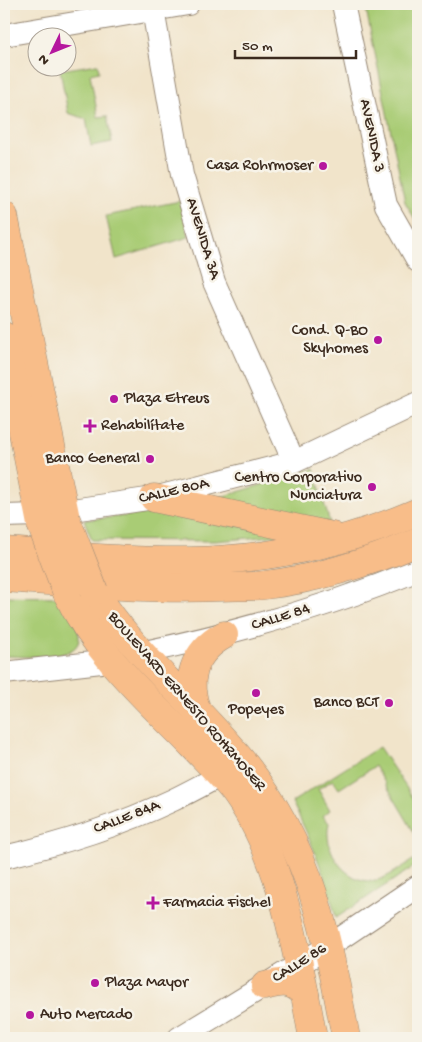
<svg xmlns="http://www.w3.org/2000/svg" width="422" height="1042" font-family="'Gochi Hand',sans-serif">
  <rect width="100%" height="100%" fill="#f7f3e8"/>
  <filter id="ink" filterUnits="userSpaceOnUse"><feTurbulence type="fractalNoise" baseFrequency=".02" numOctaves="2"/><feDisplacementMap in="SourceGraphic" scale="10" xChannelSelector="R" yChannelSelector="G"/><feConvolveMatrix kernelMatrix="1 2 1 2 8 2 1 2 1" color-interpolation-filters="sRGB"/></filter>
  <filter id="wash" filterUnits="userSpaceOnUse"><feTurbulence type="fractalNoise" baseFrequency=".0096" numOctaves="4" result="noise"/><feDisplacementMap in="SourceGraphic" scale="20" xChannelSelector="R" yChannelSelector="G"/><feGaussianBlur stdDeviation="1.12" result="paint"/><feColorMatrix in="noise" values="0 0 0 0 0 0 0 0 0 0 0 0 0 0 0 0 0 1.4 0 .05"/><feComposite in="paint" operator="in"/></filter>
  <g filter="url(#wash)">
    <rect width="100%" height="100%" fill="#f1e4ca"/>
    <!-- green -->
    <g fill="#a9cc75" stroke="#727b4a">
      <polygon points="365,4 418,4 418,224 405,202"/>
      <polygon points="98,64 99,72 90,74 98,117 107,116 112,142 91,146 86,119 68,113 60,70"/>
      <polygon points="180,201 189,237 116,259 106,216"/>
      <polygon points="314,469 330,523 211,500"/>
      <polygon points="184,510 297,534 215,541 92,540 84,520"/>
      <path d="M4,596L61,597C66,608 78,624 79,636C82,663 21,656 4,656Z"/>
      <path d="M379,747L418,805V839L375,766L339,789L333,780L318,789L330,810L323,816L329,823C323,848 342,880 370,881C386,881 405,864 418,857V864L336,918C326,877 311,840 292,802Z"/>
    </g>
  </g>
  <g filter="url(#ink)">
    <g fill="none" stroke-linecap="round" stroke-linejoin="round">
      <!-- minor casing -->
      <g stroke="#968774" stroke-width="24">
        <g id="minor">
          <polyline points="152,4 182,175 214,282 294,462"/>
          <polyline points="343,4 386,205 418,261"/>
          <polyline points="4,35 188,4"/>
          <polyline points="4,516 38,515 154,498 294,462 418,403"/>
          <path d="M140,653C236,633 328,607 418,570"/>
          <polyline points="4,673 110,661"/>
          <path d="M4,857C61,844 120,825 173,800C194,790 214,778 235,769"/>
          <polyline points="179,1038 329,946 418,886"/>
        </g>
      </g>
      <!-- major casing -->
      <g stroke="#968774" stroke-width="29">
        <g id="major">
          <polyline points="4,216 66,519"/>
          <polyline points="4,336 41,524"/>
          <path d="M94,591C135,657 197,704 245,765C312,849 327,936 346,1038"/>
          <path d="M67,593C96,654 147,699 194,747C208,762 224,777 237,795C284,861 298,959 313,1038"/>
          <path d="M198,713C184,681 193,652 224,635"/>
          <path d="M265,986C282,981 292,980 305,994"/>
        </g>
      </g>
      <!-- highway casing -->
      <g stroke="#968774" stroke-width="29">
        <g id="highway">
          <polyline points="154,498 332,536"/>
          <path d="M4,551C66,555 128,562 190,561C268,560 346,543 418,512"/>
          <path d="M4,578C76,583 148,590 220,587C235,586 250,587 265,585C317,579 370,562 418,542"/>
        </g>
      </g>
      <!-- minor -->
      <use href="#minor" stroke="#fff" stroke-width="22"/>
      <!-- major -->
      <use href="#major" stroke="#f8bd89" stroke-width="28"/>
      <!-- highway -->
      <use href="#highway" stroke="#f8bd89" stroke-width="28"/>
      <!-- major-bridge casing -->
      <g stroke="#968774" stroke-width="29" stroke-linecap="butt">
        <g id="major-bridge">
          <polyline points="66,519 94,591"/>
          <polyline points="41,524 67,593"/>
        </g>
      </g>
      <!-- major-bridge -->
      <use href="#major-bridge" stroke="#f8bd89" stroke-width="28"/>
    </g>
  </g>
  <!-- markers -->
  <g fill="#b5179e" stroke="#f7f3e8" stroke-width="2">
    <circle cx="323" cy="166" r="5"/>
    <circle cx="378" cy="340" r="5"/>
    <circle cx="114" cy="399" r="5"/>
    <path d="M87.5 418.5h5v5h5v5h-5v5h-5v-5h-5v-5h5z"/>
    <circle cx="150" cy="459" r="5"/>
    <circle cx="372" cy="487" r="5"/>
    <circle cx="256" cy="693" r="5"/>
    <circle cx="389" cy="703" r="5"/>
    <path d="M150.5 895.5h5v5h5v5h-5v5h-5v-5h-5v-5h5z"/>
    <circle cx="95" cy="983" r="5"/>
    <circle cx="30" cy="1015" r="5"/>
  </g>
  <g text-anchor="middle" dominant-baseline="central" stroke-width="5" stroke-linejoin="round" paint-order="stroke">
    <!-- street labels -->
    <g font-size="16" fill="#3b2a1e" stroke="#f7f3e8">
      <text transform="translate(371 136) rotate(78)">AVENIDA 3</text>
      <text transform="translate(202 239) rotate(73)">AVENIDA 3A</text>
      <text transform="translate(174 492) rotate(-13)">CALLE 80A</text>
      <text transform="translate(281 618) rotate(-17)">CALLE 84</text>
      <text transform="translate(186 702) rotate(49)">BOULEVARD ERNESTO ROHRMOSER</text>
      <text transform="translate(127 818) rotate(-21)">CALLE 84A</text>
      <text transform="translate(300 964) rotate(-32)">CALLE 86</text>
    </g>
    <!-- poi labels -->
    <g font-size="16" fill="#3b2a1e" stroke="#f7f3e8" text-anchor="end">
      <text x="313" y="166">Casa Rohrmoser</text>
      <text x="368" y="331">Cond. Q-BO<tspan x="368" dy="18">Skyhomes</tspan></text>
      <text x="124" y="399" text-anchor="start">Plaza Etreus</text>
      <text x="101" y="426" text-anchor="start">Rehabilítate</text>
      <text x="140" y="459">Banco General</text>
      <text x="362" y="478">Centro Corporativo<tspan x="362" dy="18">Nunciatura</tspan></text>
      <text x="379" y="703">Banco BCT</text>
      <text x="256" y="710" text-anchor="middle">Popeyes</text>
      <text x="163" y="903" text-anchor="start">Farmacia Fischel</text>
      <text x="105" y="983" text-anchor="start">Plaza Mayor</text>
      <text x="40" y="1015" text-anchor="start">Auto Mercado</text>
    </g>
  </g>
  <!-- margin -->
  <rect width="422" height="1042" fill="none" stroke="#f7f3e8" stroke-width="20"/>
  <!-- north arrow -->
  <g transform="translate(52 52) rotate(227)"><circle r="24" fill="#f7f3e8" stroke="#aca397"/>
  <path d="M0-4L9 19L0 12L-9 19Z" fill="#b5179e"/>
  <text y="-8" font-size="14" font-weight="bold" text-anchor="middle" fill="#3b2a1e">N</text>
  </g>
  <!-- scale -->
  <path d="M235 50v8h121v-8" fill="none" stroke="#3b2a1e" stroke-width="2.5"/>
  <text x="242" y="50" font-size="15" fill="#3b2a1e" stroke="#f7f3e8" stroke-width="4" paint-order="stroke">50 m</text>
</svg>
